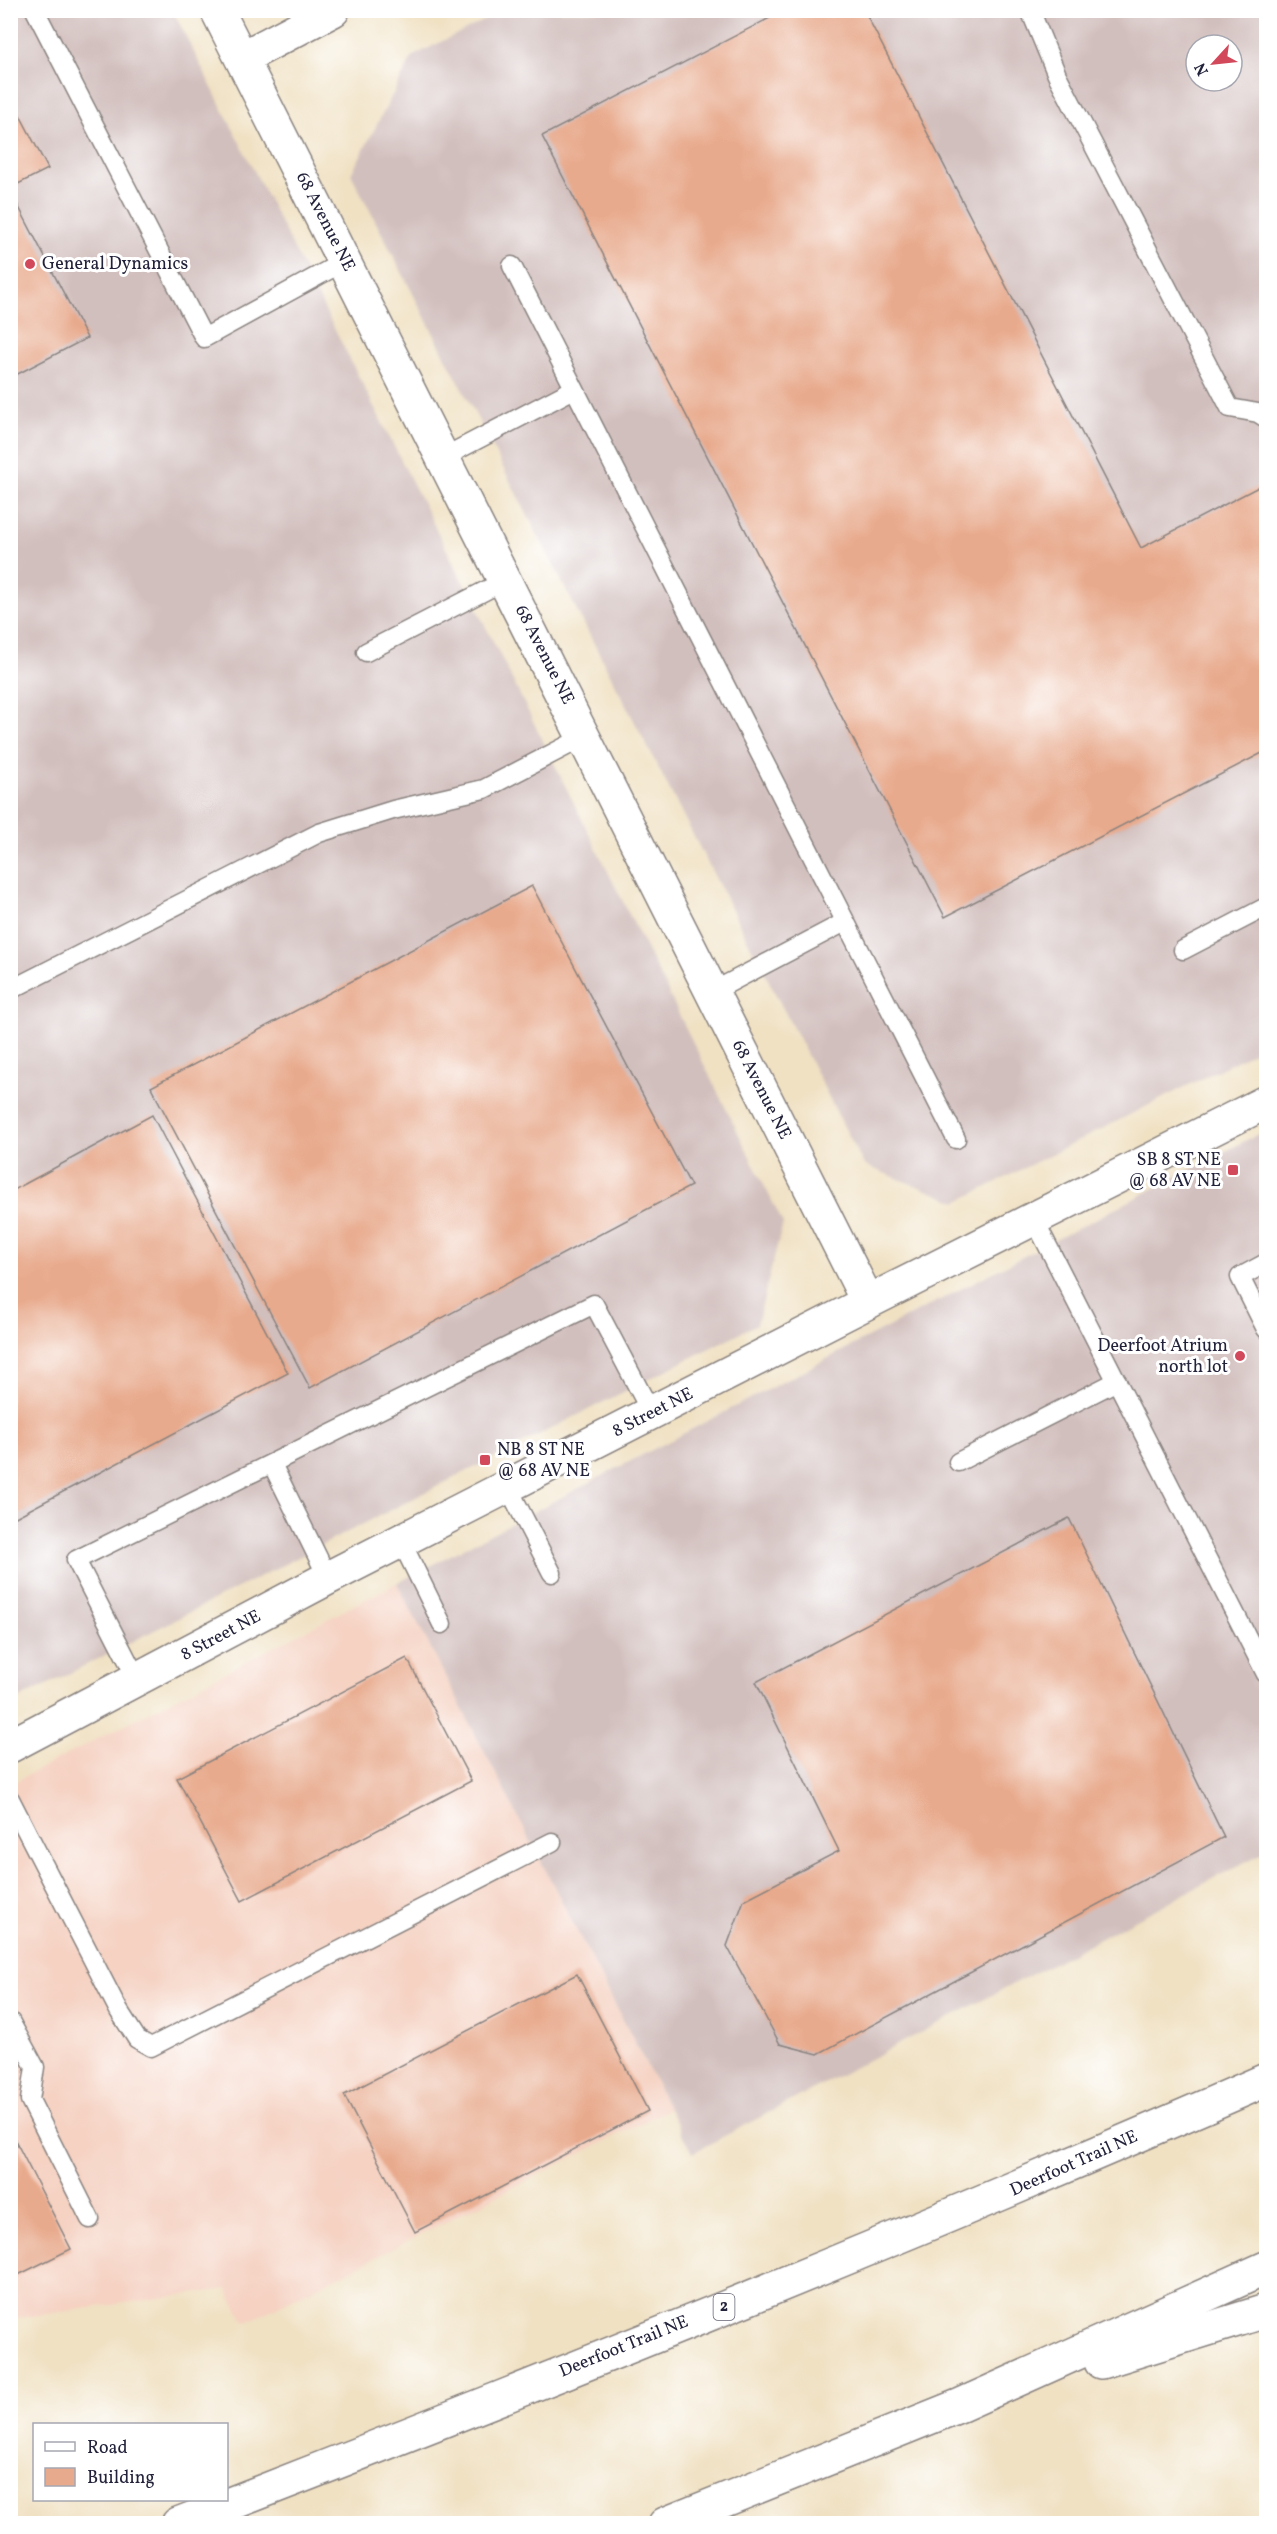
<svg xmlns="http://www.w3.org/2000/svg" width="1277" height="2534" font-family="Vollkorn,serif">
  <rect width="100%" height="100%" fill="#fff"/>
  <filter id="ink" filterUnits="userSpaceOnUse"><feTurbulence type="fractalNoise" baseFrequency=".0167" numOctaves="2"/><feDisplacementMap in="SourceGraphic" scale="12" xChannelSelector="R" yChannelSelector="G"/><feConvolveMatrix kernelMatrix="1 2 1 2 8 2 1 2 1" color-interpolation-filters="sRGB"/></filter>
  <filter id="wash" filterUnits="userSpaceOnUse"><feTurbulence type="fractalNoise" baseFrequency=".008" numOctaves="4" result="noise"/><feDisplacementMap in="SourceGraphic" scale="24" xChannelSelector="R" yChannelSelector="G"/><feGaussianBlur stdDeviation="1.35" result="paint"/><feColorMatrix in="noise" values="0 0 0 0 0 0 0 0 0 0 0 0 0 0 0 0 0 1.4 0 .05"/><feComposite in="paint" operator="in"/></filter>
  <g filter="url(#wash)">
    <rect width="100%" height="100%" fill="#f0e1c3"/>
    <!-- built -->
    <polygon fill="#f5d2c2" points="397,1583 669,2109 245,2323 227,2289 11,2319 11,1784"/>
    <!-- industrial -->
    <g fill="#d1bfbd" fill-rule="evenodd">
      <polygon points="11,11 173,11 497,649 783,1223 757,1324 11,1703"/>
      <path d="M503,11H1266V1046L957,1202L864,1165L351,174L413,56ZM1196,45H1232V81H1196Z"/>
      <polygon points="1266,1130 1266,1851 692,2153 397,1583"/>
    </g>
    <g id="blocks">
      <!-- building -->
      <g fill="#e8aa8d">
        <polygon points="785,10 864,10 1141,548 1266,483 1266,751 945,917 542,136"/>
        <polygon points="10,96 48,169 10,188"/>
        <polygon points="10,190 87,338 10,378"/>
        <polygon points="532,886 691,1186 310,1388 151,1087"/>
        <polygon points="152,1115 288,1373 10,1520 10,1192"/>
        <polygon points="1069,1518 1224,1837 818,2054 780,2044 727,1946 744,1900 839,1851 756,1682"/>
        <polygon points="407,1658 471,1781 242,1901 177,1778"/>
        <polygon points="577,1974 648,2111 415,2232 344,2095"/>
        <polygon points="10,2130 71,2249 10,2279"/>
      </g>
    </g>
  </g>
  <g filter="url(#ink)">
    <use href="#blocks" fill-opacity="0" stroke="#89827f" stroke-width="1.5"/>
    <g fill="none" stroke-linecap="round" stroke-linejoin="round">
      <!-- lane casing -->
      <g stroke="#89827f" stroke-width="21">
        <g id="lane">
          <polyline points="35,10 204,338 345,261"/>
          <polyline points="1030,10 1057,75 1230,408 1258,413 1266,418"/>
          <polyline points="512,266 956,1139"/>
          <polyline points="444,457 574,389"/>
          <polyline points="366,652 506,580"/>
          <polyline points="1183,950 1266,907"/>
          <polyline points="10,990 319,833 393,810 484,789 584,737"/>
          <polyline points="712,992 845,922"/>
          <polyline points="1034,1219 1266,1674"/>
          <polyline points="1266,1263 1240,1277 1266,1329"/>
          <polyline points="958,1462 1117,1381"/>
          <polyline points="272,1464 328,1578"/>
          <polyline points="508,1487 552,1573"/>
          <polyline points="401,1541 442,1624"/>
          <polyline points="138,1681 76,1560 594,1304 652,1414"/>
          <polyline points="10,1799 119,2011 137,2039 151,2047 552,1842"/>
          <polyline points="10,2021 35,2067 30,2100 90,2219"/>
        </g>
      </g>
      <!-- street casing -->
      <g stroke="#89827f" stroke-width="36">
        <g id="street">
          <polyline points="217,10 868,1302"/>
          <polyline points="242,58 333,10"/>
          <polyline points="10,1746 328,1578 868,1302 1266,1102"/>
        </g>
      </g>
      <!-- highway casing -->
      <g stroke="#89827f" stroke-width="36">
        <g id="highway">
          <polyline points="1101,2362 1266,2311"/>
          <path d="M178,2524C544,2383 907,2237 1266,2080"/>
          <polyline points="665,2524 961,2405 1266,2268"/>
        </g>
      </g>
      <!-- lane -->
      <use href="#lane" stroke="#fff" stroke-width="18"/>
      <!-- street -->
      <use href="#street" stroke="#fff" stroke-width="33"/>
      <!-- highway -->
      <use href="#highway" stroke="#fff" stroke-width="33"/>
    </g>
  </g>
  <!-- markers -->
  <g fill="#d1495b" stroke="#fff" stroke-width="2">
    <circle cx="30" cy="264" r="6"/>
    <rect x="1227" y="1164" width="12" height="12" rx="3"/>
    <circle cx="1240" cy="1356" r="6"/>
    <rect x="479" y="1454" width="12" height="12" rx="3"/>
  </g>
  <g text-anchor="middle" dominant-baseline="central" stroke-width="6" stroke-linejoin="round" paint-order="stroke">
    <!-- shield labels -->
    <rect fill="#fff" stroke="#646476" stroke-width="1.5" x="713.5" y="2294" width="21" height="26" rx="4.5"/>
    <g font-size="16" font-weight="bold" fill="#22223b">
      <text x="724" y="2307">2</text>
    </g>
    <!-- street labels -->
    <g font-size="18" fill="#22223b" stroke="#fff">
      <text transform="translate(325 222) rotate(63)">68 Avenue NE</text>
      <text transform="translate(544 655) rotate(63)">68 Avenue NE</text>
      <text transform="translate(761 1090) rotate(63)">68 Avenue NE</text>
      <text transform="translate(653 1413) rotate(-27)">8 Street NE</text>
      <text transform="translate(221 1636) rotate(-28)">8 Street NE</text>
      <text transform="translate(1074 2164) rotate(-24)">Deerfoot Trail NE</text>
      <text transform="translate(624 2347) rotate(-22)">Deerfoot Trail NE</text>
    </g>
    <!-- poi labels -->
    <g font-size="18" fill="#22223b" stroke="#fff" text-anchor="start">
      <text x="42" y="264">General Dynamics</text>
      <text x="1221" y="1160" text-anchor="end">SB 8 ST NE<tspan x="1221" dy="21">@ 68 AV NE</tspan></text>
      <text x="1228" y="1346" text-anchor="end">Deerfoot Atrium<tspan x="1228" dy="21">north lot</tspan></text>
      <text x="497" y="1450">NB 8 ST NE<tspan x="497" dy="21">@ 68 AV NE</tspan></text>
    </g>
  </g>
  <!-- margin -->
  <rect width="1277" height="2534" fill="none" stroke="#fff" stroke-width="36"/>
  <!-- legend -->
  <rect x="33" y="2423" width="195" height="78" fill="#ffffff" stroke="#a7a7b1" stroke-width="1.5"/>
  <rect x="45" y="2442" width="30" height="9" fill="#ffffff" stroke="#a7a7b1" stroke-width="1.5"/>
  <text x="87" y="2453" font-size="18" fill="#22223b">Road</text>
  <rect x="45" y="2468" width="30" height="18" fill="#e8aa8d" stroke="#a7a7b1" stroke-width="1.5"/>
  <text x="87" y="2483" font-size="18" fill="#22223b">Building</text>
  <!-- north arrow -->
  <g transform="translate(1214 63) rotate(243)"><circle r="28" fill="#ffffff" stroke="#a7a7b1" stroke-width="1.5"/>
  <path d="M0-4.5L10 22L0 15L-10 22Z" fill="#d1495b"/>
  <text y="-9" font-size="16" font-weight="bold" text-anchor="middle" fill="#22223b">N</text>
  </g>
</svg>
